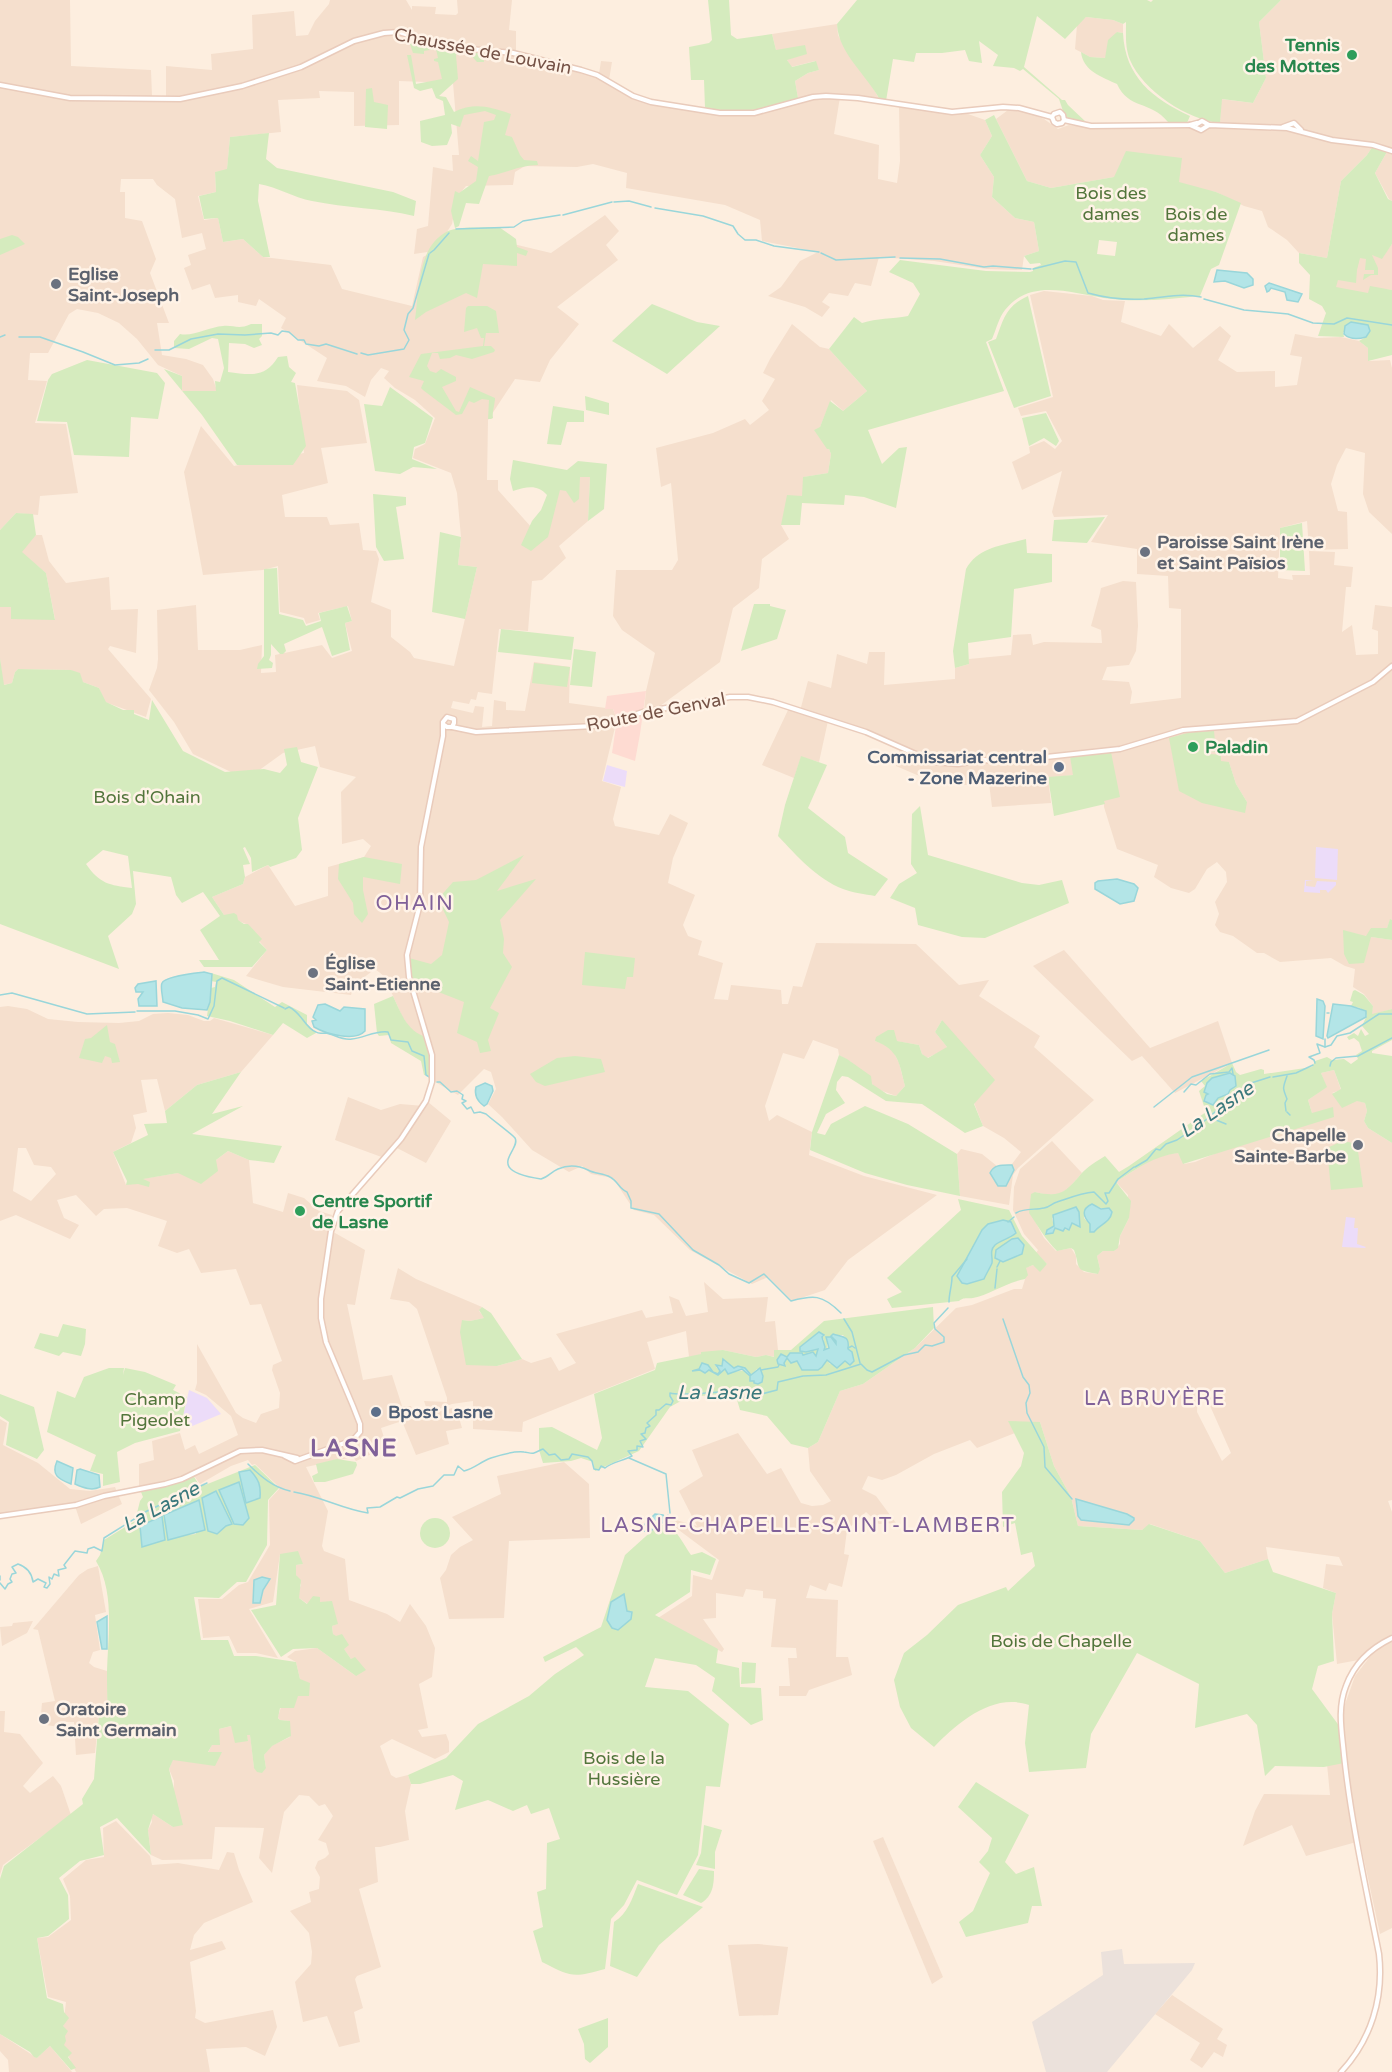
<svg xmlns="http://www.w3.org/2000/svg" width="1392" height="2072" font-family="'Varela Round',sans-serif">
  <rect width="100%" height="100%" fill="#fdeedf"/>
  <!-- residential -->
  <g fill="#f5dfcd" fill-rule="evenodd">
    <path d="M0,0H70L71,66L151,70L152,96L166,98V66L212,70L211,54L253,49L252,15L294,11L296,36L308,35L315,21L329,4L330,0H406L412,10V6L436,7L435,14L456,15L458,13L457,0H512L509,30L516,31V51L599,74L601,61L612,62L609,80L621,89L653,100L732,112L798,98L795,81L808,73L819,70L815,61L791,67L787,60L776,50L772,34L837,24L838,35L847,52L872,86L882,104L840,97L834,134L879,145L878,179L897,183L900,161L899,107L949,114H968L985,120L992,136L980,155L994,177L992,197L1015,218L1034,222L1039,251L1024,256L1022,270L987,269L934,261L879,257L871,286L855,283L848,296L829,293L822,302L830,307L822,317L805,307L768,296L781,287L800,261L818,252L762,241L760,220L725,205L626,188L627,173L593,164L577,167L525,166L515,172L513,185L466,186L457,197L452,224L445,235L496,240L551,253L605,215L619,231L606,245L618,260L557,307L579,324L550,360L540,382L515,379L488,420L487,480H498V490L532,528L565,474L590,477L588,521L559,546L566,558L542,580L532,581L528,631L499,629L492,694L478,692L476,700L471,699L469,704L453,701L451,708L473,713L475,706L484,707L482,727L492,726L494,700L506,702V710L525,711L534,662L570,667L569,703L613,709L617,719L602,781L621,787L613,819L615,826L659,835L670,814L688,823L673,858L668,883L695,895L683,925L688,936L702,941L698,955L723,963L714,999L728,1000L731,985L781,990L782,1004H788L793,986L802,987L816,943L916,944L959,985L989,980L979,996L1040,1036L1034,1047L1094,1100L1018,1168L1013,1175L1009,1205L960,1196L957,1154L961,1149L982,1154L997,1166L1012,1164L1021,1152L1004,1138L983,1126L942,1020L935,1032L947,1047L944,1050L927,1058L922,1054L919,1045L896,1041L894,1036L875,1041L886,1045L893,1051L899,1063L905,1086L896,1096L877,1089L851,1062L839,1055L838,1049L813,1040L804,1059L783,1053L765,1106L769,1121L777,1115L812,1132L809,1155L864,1176L937,1195L848,1260L825,1290L792,1301L768,1277L752,1284L690,1250L654,1215L634,1210L613,1178L591,1174L582,1166L569,1172L532,1150L502,1117L488,1104L496,1089L491,1072L484,1069L458,1095L430,1079L431,1061L402,1016L384,976L375,969L354,985L351,995L283,987L246,976L267,950L259,941L261,939L246,924L224,915L212,897L243,884L245,877L268,865L295,906L328,896V867L364,857L371,846L363,839L342,844L341,792L356,777L320,767L315,746L283,753L258,771L231,772L193,754L174,722L149,690L157,668L158,659L157,610L196,605L198,650H240L262,645L261,673L276,672L275,655L322,645L332,658L352,651L345,623L352,621L348,606L318,613L320,620L306,624L304,618L280,612L278,566L263,570L203,575L184,472L201,426L234,466L304,453L297,385L347,391L359,400L367,443L321,448L328,483L282,495L285,517H327L330,525L359,523L363,550L376,551L379,559L371,602L391,610V637L410,652L414,658L454,666L477,567L458,565L461,537L457,493L451,473L413,458L415,449L425,444L435,418L415,400L395,388L384,378L389,371L381,368L371,380L365,397L346,386L317,381L327,358L281,328L286,318L259,299L256,306L238,302V295L215,298L210,284L192,290L184,268L191,265L188,255L206,249L202,233L182,238L175,199L157,185L153,179H121L120,192H125V218L142,221L156,259L150,273L169,323H157L162,355L186,359L203,365L213,379L217,391H182V376L158,365L137,339L119,323L98,313L77,309L69,314L48,353H30L28,380L47,381L35,423L66,424L78,493L40,496L38,515L16,513L0,530ZM399,81L453,83L459,155H452L453,171L433,167L428,226L417,229L414,254L434,251L423,257L412,306L342,289L331,265L263,257L243,239L223,242L218,218L204,220L198,196L216,192L215,172L227,170L230,137L281,132L278,100L320,98L319,91L354,92V126L399,125Z"/>
    <polygon points="1281,0 1392,0 1392,150 1373,143 1327,137 1314,134 1299,127 1291,121 1285,125 1220,123 1221,99 1253,103 1266,78 1259,22"/>
    <polygon points="1086,17 1113,20 1123,24 1123,33 1117,32 1105,58 1090,57 1075,49 1077,25"/>
    <polygon points="1008,110 1027,112 1044,119 1058,129 1069,125 1093,128 1192,127 1203,131 1213,127 1273,129 1373,146 1367,155 1341,181 1327,258 1299,253 1287,240 1268,227 1262,211 1244,206 1216,192 1114,177 1051,188 1027,181 996,119"/>
    <polygon points="1388,150 1392,152 1392,201 1389,199 1375,173"/>
    <polygon points="1392,244 1392,290 1383,289 1379,306 1332,295 1336,276 1359,250 1382,258"/>
    <path d="M1044,291L1092,296L1103,300L1125,301L1121,322L1161,336L1169,324L1193,348L1220,326L1231,336L1218,360L1237,372L1275,371V387L1297,385L1302,357L1290,355L1295,334L1317,338L1341,337L1359,341L1368,348L1369,361L1390,360L1392,368V534L1369,512L1363,494L1365,453L1346,448L1337,465L1331,484L1338,511L1347,512L1348,549L1309,550L1307,521L1280,528L1278,578L1293,580L1292,575H1310L1309,551L1335,552L1334,565L1353,567L1351,587H1346L1342,632L1352,625L1356,655L1378,654V631L1372,629L1375,605L1392,607V920H1390L1387,928L1366,936L1343,931L1371,937L1392,940V1009L1371,1015L1373,1006L1364,994L1353,987L1355,969L1345,966L1331,958L1280,962L1264,953H1257L1233,936L1220,932L1215,925L1219,914L1215,902L1227,882L1226,872L1217,862L1207,869L1195,889L1189,893L1171,888L1154,877L1158,865L1117,849L1104,807V802L1073,775L1048,778L1051,803L992,807L989,783L964,785L917,775L896,766L900,748L871,735L828,721L819,762L801,757L794,778L762,765L789,708L800,711L808,681L831,688L837,654L867,664L869,652H885L884,685L955,679V668L969,664V659L1011,655L1013,635L1031,634L1033,645L1044,642L1102,643L1101,630L1091,626L1100,593L1101,588L1123,581L1136,582L1138,626L1136,651L1129,665L1107,667L1102,680L1129,682L1132,692L1130,704L1181,698V609L1169,608L1168,576L1137,574V549L1091,542L1108,515L1054,517L1052,512L1062,471L1022,490L1012,462L1030,453L1029,447L1044,441L1055,449L1062,441L1046,411L1021,416L1018,408L1053,397L1030,295ZM1229,762L1236,784L1247,802L1197,768Z"/>
    <polygon points="792,324 820,347 829,349 867,391 843,411 831,400 820,427 831,454 828,473 804,477 803,496 781,525 789,539 762,559 759,588 733,608 720,662 656,709 644,710 646,691 655,653 622,630 613,616 616,570 672,570 678,560 671,483 661,487 656,448 713,433 745,419 750,425 769,410 762,401 775,379 763,373 770,359"/>
    <polygon points="36,535 42,535 49,561 66,583 109,577 111,610 138,609 136,653 110,646 108,649 151,699 146,717 105,702 99,688 83,682 71,670 18,669 15,672 12,683 3,685 0,658 0,607 11,607 11,618 55,619 46,573 21,552"/>
    <polygon points="1064,950 1150,1048 1218,1021 1232,1063 1175,1093 1142,1056 1132,1061 1033,966"/>
    <path d="M8,1006L27,1009L48,1019L78,1022L119,1023L139,1021L153,1014L168,1013L188,1015L204,1021H210L214,1018L273,1035L241,1072L197,1085L165,1111L157,1079L141,1080L147,1112L133,1115L136,1128L131,1143L113,1152L126,1185L141,1179L178,1173L216,1160L228,1151L249,1160L253,1203L283,1212L288,1193L304,1198L319,1211L332,1215L328,1229L365,1250L355,1305L347,1304L363,1380L392,1375L402,1406H411L415,1418L456,1407L462,1428L446,1431L449,1444L416,1455L402,1421L381,1428L387,1447L356,1461L353,1457L306,1467L328,1511L322,1546L324,1551L345,1559L349,1600L387,1614L400,1622L410,1604L426,1626L435,1648L432,1677L419,1684L428,1728L418,1730L422,1737L446,1734L449,1742V1752L435,1759L392,1739L380,1746L391,1775L396,1778L408,1775L411,1784L405,1811L409,1840L380,1847H375L378,1882L359,1889L381,1967L357,1976L355,1979L363,2008L354,2012L360,2042L339,2047L327,2016L303,2022L295,1982L311,1964L312,1952L309,1933L290,1911L311,1902L309,1892L319,1889L320,1877L315,1868L318,1861L325,1858L329,1854L326,1843L318,1840L333,1816L325,1804L319,1806L309,1796L299,1795L284,1812L272,1873L259,1858L264,1828L215,1827L212,1859L162,1860L151,1855L148,1830L152,1822L151,1817L153,1814L173,1827L174,1781L169,1769L173,1759L208,1753L219,1729L231,1726L248,1740L246,1735L250,1734L254,1768H266L264,1755L271,1746L290,1737V1721L280,1720L278,1717L281,1707L300,1679L296,1662L287,1657L295,1651L317,1648L356,1676L351,1659L333,1634L332,1626L337,1624L299,1598L298,1592L301,1585L296,1575V1565L303,1564L280,1554L273,1602L249,1609L278,1658L256,1653H237L229,1636L203,1638L198,1599H222L239,1585L248,1582L270,1545L269,1500L280,1488L255,1464L252,1465L248,1460L231,1466L200,1484L192,1473L167,1482L139,1487V1464L154,1460L152,1441L180,1433L185,1450L195,1445L199,1454L238,1435L231,1416L206,1395L195,1390L197,1383V1344L236,1413L243,1418L256,1423L261,1414L279,1408L280,1393L272,1370L273,1365L282,1361L261,1304L250,1305L236,1269L201,1273L189,1249L177,1253L158,1246L167,1221L127,1208L104,1209L96,1216L76,1195L57,1200L64,1218L79,1225L70,1239L16,1215L0,1221V1007ZM18,1148H26L34,1165L51,1167L56,1174L31,1201L13,1191Z"/>
    <path d="M1334,1070L1341,1090L1332,1093L1365,1103L1367,1111L1364,1121L1368,1128L1392,1143V1500L1388,1501L1392,1512V1928L1380,1934L1360,1841L1306,1856L1292,1825L1243,1846L1255,1811L1264,1794L1330,1795L1324,1733L1341,1726L1343,1728V1710L1355,1676L1369,1658L1337,1664L1332,1614L1336,1593L1323,1588L1326,1564L1343,1566L1339,1557L1266,1547L1268,1559L1225,1573L1200,1541L1150,1524L1142,1530L1078,1526L1071,1497L1054,1466L1040,1422H1009L1015,1433L977,1448L970,1440L934,1454L896,1475L882,1480L868,1476L862,1489L876,1496L896,1523L879,1524L866,1512L847,1530L844,1554L849,1555L842,1587L829,1583L826,1591L810,1585L806,1598L838,1600L836,1657H848L852,1675L809,1690L806,1696H779V1686H790L788,1658H797L796,1648L771,1647L776,1599L763,1598V1591L746,1589L743,1597L716,1593V1618L703,1619L724,1649L722,1652L658,1618L692,1596L693,1575L712,1580L719,1560L668,1522L669,1518L697,1526L679,1491L703,1476L692,1450L738,1433L767,1474L781,1468L801,1503L812,1506L823,1505L831,1501L810,1471L808,1448L818,1442L840,1391L863,1384L915,1348L956,1308L972,1305L1014,1289H1022L1026,1276L1025,1268L1033,1265L1043,1267L1047,1264L1036,1253L1038,1250L1024,1234L1013,1210L1014,1187L1020,1169L1052,1141L1082,1173L1068,1189L1059,1194L1048,1195L1035,1192V1221L1044,1238L1056,1251L1071,1248L1076,1256V1264L1084,1272L1097,1274L1100,1269L1097,1256L1103,1251H1114L1120,1244V1236L1129,1218L1128,1195L1116,1182L1149,1161L1166,1154L1178,1153L1184,1164L1195,1162L1312,1113L1308,1100L1326,1087L1321,1073ZM1198,1394L1207,1399L1231,1453L1222,1461L1197,1412Z"/>
    <polygon points="348,1097 381,1110 400,1104 424,1106 428,1102 451,1121 426,1163 397,1148 387,1159 335,1140"/>
    <polygon points="398,1268 416,1279 482,1307 479,1311 485,1318 470,1321 462,1320 497,1366 522,1359 531,1363 551,1357 559,1371 576,1363 556,1334 642,1310 646,1318 673,1313 669,1296 679,1300 686,1316 708,1312 704,1282 723,1299 768,1297 765,1322 775,1321 778,1350 774,1350 775,1357 766,1355 756,1357 723,1350 689,1357 686,1331 647,1342 655,1369 523,1422 522,1432 473,1429 473,1401 452,1404 428,1413 424,1401 447,1402 447,1398 417,1309 409,1302 390,1299"/>
    <polygon points="0,1419 7,1423 3,1445 38,1463 70,1489 90,1491 115,1487 122,1504 81,1524 74,1503 0,1514"/>
    <polygon points="564,1462 589,1484 590,1538 509,1541 504,1618 449,1619 440,1578 446,1570 451,1555 460,1547 473,1540 452,1517 501,1494 497,1476"/>
    <polygon points="98,1566 106,1612 95,1615 100,1650 93,1652 89,1663 94,1667 107,1671 108,1714 99,1714 95,1753 76,1755 74,1722 65,1722 65,1728 40,1724 42,1703 55,1701 38,1630 33,1629 79,1575 88,1569"/>
    <polygon points="33,1621 27,1633 2,1646 0,1627 12,1626 13,1623"/>
    <polygon points="0,1711 5,1711 4,1732 20,1734 43,1763 23,1786 30,1793 53,1776 61,1786 71,1815 3,1865 0,1875"/>
    <polygon points="116,1821 150,1856 152,1865 178,1863 219,1870 227,1852 234,1853 239,1870 253,1902 204,1923 194,1935 190,1950 222,1941 226,1949 190,1962 196,2011 195,2018 205,2023 273,2010 277,2027 265,2056 246,2047 206,2049 210,2072 76,2072 63,2045 63,2027 66,2002 48,1997 37,1938 48,1937 71,1920 70,1896 63,1879 86,1860 104,1857 103,1828"/>
    <polygon points="883,1837 943,1977 932,1984 873,1841"/>
    <polygon points="758,1944 788,1947 778,2015 739,2016 728,1945"/>
    <polygon points="1172,1995 1223,2029 1217,2039 1227,2045 1223,2057 1214,2052 1202,2068 1190,2060 1200,2043 1155,2014"/>
    <polygon points="0,2034 37,2058 50,2046 72,2072 9,2072 8,2060 0,2051"/>
  </g>
  <!-- commercial -->
  <polygon fill="#fedbd2" points="646,691 640,734 635,761 612,753 617,719 613,709 605,709 607,696"/>
  <!-- industrial -->
  <polygon fill="#ebe1db" points="1122,1949 1124,1964 1195,1963 1192,1970 1107,2072 1046,2072 1032,2022 1103,1975 1101,1952"/>
  <!-- education -->
  <g fill="#ecdcf9">
    <polygon points="607,765 627,771 625,787 603,781"/>
    <polygon points="1316,847 1338,849 1337,880 1315,878"/>
    <polygon points="1305,880 1313,880 1306,881 1306,886 1315,887 1317,881 1336,882 1336,885 1328,893 1326,890 1320,890 1320,893 1304,892"/>
    <polygon points="1346,1217 1355,1218 1354,1228 1358,1228 1357,1244 1366,1247 1365,1248 1342,1247"/>
    <polygon points="189,1390 207,1398 221,1414 190,1427 181,1426"/>
  </g>
  <!-- green -->
  <g fill="#d5ebbe" fill-rule="evenodd">
    <path d="M708,0H729L731,35L737,39L772,34L776,50L805,45L807,54L787,60L792,67L816,61L819,70L808,73L795,81L798,98C761,110 744,114 705,108L704,80H691L689,47L709,43L712,40Z"/>
    <path d="M857,0H1147L1151,2L1153,0H1281L1259,22L1266,78L1253,103L1222,99L1220,123C1188,120 1143,91 1130,60C1125,48 1126,35 1126,22L1123,24L1113,20L1086,17L1065,39L1037,16L1024,67L1062,100H1065L1068,105L1087,123L1070,120L1064,114L1059,99L1023,69L1020,71L1014,68L993,66L998,55L979,41L982,63L969,61L965,50L942,53H916L914,62L893,59L886,101L880,100C867,75 838,53 837,24Z"/>
    <path d="M1117,32L1123,33C1125,77 1153,99 1190,116L1187,123L1168,122C1150,100 1129,110 1117,84C1102,77 1083,71 1081,52L1090,57L1105,58L1108,40Z"/>
    <path d="M407,35L453,51L482,47L484,62H477L468,52L456,55L458,79L439,96L446,97L454,112C475,102 490,107 511,114L505,135L512,137L520,155L524,160L537,161L538,165C520,165 507,173 489,176L479,204L466,203L459,226L455,228L451,211L455,191L459,193L476,181L478,167L468,161L471,156L478,161L484,122L494,120L496,115L485,111L464,115L460,127L451,124L452,133L447,145L432,146L421,142L420,121L445,115L443,101L436,98L432,88L420,91L414,88L407,55H411L416,84L442,79L438,62L434,61V59L438,58L436,49L424,51V54L413,53Z"/>
    <polygon points="372,88 374,102 388,105 387,129 365,127 366,89"/>
    <path d="M994,115L1027,181L1051,188L1114,177L1126,151L1182,158L1179,182L1216,192L1241,203L1219,265L1211,269L1200,296C1169,299 1136,303 1104,298C1070,293 1031,278 1005,310C999,317 996,330 992,339L986,342L1004,391L868,430L882,464L899,448L907,447L896,508L864,497L845,495L844,505L802,503L800,525H781L787,495L802,496L803,477L828,473L831,454L829,449H827L814,430L820,427L830,401L843,411L867,391L829,349L854,317L862,323C877,318 892,319 908,316L920,294L913,283L889,272L900,260L986,271L1030,272L1033,271V268L1041,265L1040,263L1030,264L1024,256L1039,251L1034,222L1015,218L992,197L994,177L980,155L992,136L985,120ZM1099,240L1117,242L1115,256L1097,254Z"/>
    <path d="M269,133L266,159L277,168L393,192L416,201L414,216C381,208 346,208 312,201C294,198 278,187 259,184L258,201L270,257H263L243,239L223,242L218,218L204,219L199,196L216,192L215,172L227,169L230,137Z"/>
    <polygon points="1373,146 1388,150 1375,173 1388,199 1392,201 1392,244 1382,259 1372,255 1378,268 1378,275 1371,275 1363,280 1364,274 1374,274 1374,270 1365,270 1366,259 1360,258 1357,270 1356,283 1338,280 1336,287 1368,293 1370,286 1392,290 1392,355 1368,361 1368,348 1359,341 1366,337 1343,332 1344,337 1318,336 1326,313 1322,306 1309,299 1310,275 1299,263 1299,253 1327,258 1341,181 1367,155"/>
    <path d="M499,227L516,239L517,247L528,251L526,256L517,253V266L483,264L477,298L466,293L426,312L415,320C419,291 417,246 448,231C459,226 486,228 499,227Z"/>
    <polygon points="12,235 18,237 25,244 0,255 0,239"/>
    <path d="M1028,296L1051,396L1014,408L988,342L996,339C1004,318 1006,306 1028,296Z"/>
    <polygon points="652,304 697,322 720,326 667,374 612,341"/>
    <path d="M468,306H487L496,311L499,333H486L484,346H491L495,350L494,352L472,359L456,355L450,358L440,359L438,353H432L427,366L430,371L436,373L441,369L456,377V381L442,387L456,411L459,412L470,387L495,398C495,404 492,412 493,418L491,419H488L489,400L482,399L474,403L469,401L462,414L456,415L423,390L421,388L424,381L409,377L421,354L483,346L484,338H481L477,328L464,332L466,308Z"/>
    <path d="M251,324H262V336L259,339L262,345L254,348L245,344L229,343L228,372C251,375 265,378 278,357L287,356L289,367L296,373L291,382L295,383L306,446L293,465H237L202,415L164,369L182,376V391H216L215,381L220,382L224,368L218,339L212,338L189,349L174,348V341L180,334C193,337 209,327 223,326C235,325 238,330 251,324Z"/>
    <polygon points="87,360 157,373 165,383 158,419 131,417 129,457 74,455 67,422 37,421 48,380 52,374"/>
    <polygon points="390,387 433,418 425,443 414,447 412,459 437,469 413,467 400,474 375,471 364,404 382,406"/>
    <polygon points="585,396 609,403 609,415 586,410"/>
    <polygon points="553,406 584,411 584,422 567,422 561,445 547,444"/>
    <polygon points="1046,413 1059,441 1056,446 1044,438 1029,446 1022,418"/>
    <path d="M513,460L567,470L578,461L607,464L604,509L588,521L590,477H580L579,499L574,503L566,491L560,490L548,537L531,551L521,545L532,521L541,510L547,495C537,484 527,487 513,491L510,479Z"/>
    <polygon points="373,494 406,497 406,505 396,507 404,559 384,561 376,547"/>
    <polygon points="16,513 33,514 36,535 22,552 46,573 55,620 11,619 11,607 0,607 0,530"/>
    <polygon points="1105,517 1087,543 1052,541 1054,520"/>
    <polygon points="1302,523 1305,571 1280,570 1280,528"/>
    <polygon points="440,532 461,537 458,565 477,567 465,619 432,612"/>
    <path d="M1026,539L1027,553L1052,554V582L1014,589L1011,637L968,643L969,664L955,668L953,651L966,569C978,547 1004,545 1026,539Z"/>
    <polygon points="277,568 279,614 303,620 306,626 321,621 319,613 347,606 352,621 345,623 350,650 332,656 322,627 284,644 286,651 283,654 280,654 271,644 271,655 269,660 273,663 272,668 257,669 258,664 264,656 264,569"/>
    <polygon points="754,604 770,604 770,606 786,610 777,639 741,651"/>
    <polygon points="501,629 574,637 571,660 498,652"/>
    <polygon points="574,649 596,652 592,687 570,685"/>
    <path d="M0,658L4,685L12,683L15,672L18,669L71,670L80,673L83,682L99,688L106,702L123,710H134V714L149,720L152,700L183,751L225,772L264,769L280,773L287,765L284,749L297,747L301,762L318,767L298,818L302,850L296,858L270,867L268,865L252,872L251,858L245,847L243,848L250,864L243,865L245,877L243,884L212,897L224,915L234,913L237,915L238,920L244,924H248L262,939L259,942L267,950L252,967H204L199,960H219L200,930L220,916L203,892L182,903L176,895L171,877L133,871L136,904L132,914L108,936L119,969L0,924ZM103,850L128,856L132,888C109,885 100,884 86,864Z"/>
    <polygon points="534,663 570,667 567,687 532,683"/>
    <polygon points="1214,731 1216,752 1210,751 1210,754 1221,755 1221,761 1229,762 1236,784 1247,802 1245,813 1202,803 1179,791 1169,738 1191,732"/>
    <polygon points="1111,752 1120,797 1104,801 1105,804 1054,816 1048,777 1073,775 1070,756"/>
    <path d="M801,756L827,765L808,808L845,837L848,853L888,879L875,896C865,894 853,893 843,889C817,879 797,856 778,836L785,805Z"/>
    <polygon points="920,806 928,855 1022,883 1039,885 1062,880 1069,903 985,938 962,937 918,925 915,908 890,898 899,884 917,873 911,864 912,814"/>
    <polygon points="524,855 497,891 536,879 500,920 504,939 503,953 512,967 490,1008 499,1013 488,1040 491,1051 480,1053 477,1042 457,1033 464,1002 413,982 409,958 431,964 442,955 449,922 438,899 453,882 476,880"/>
    <polygon points="364,857 402,864 400,884 363,877 363,890 368,914 362,923 354,914 353,903 338,879 339,864"/>
    <polygon points="1390,919 1392,920 1392,940 1371,937 1364,963 1349,964 1344,954 1343,930 1366,936 1371,928 1387,928"/>
    <polygon points="585,952 635,958 633,977 627,977 625,989 582,985"/>
    <polygon points="211,973 234,980 275,1007 282,1002 307,1015 307,1024 316,1033 307,1038 283,1023 273,1035 230,1021 207,1016 211,988 215,987 216,982 211,981"/>
    <path d="M1355,990L1364,995L1373,1006L1372,1014L1392,1009V1040L1372,1051V1053L1392,1056V1143L1368,1128L1364,1121L1367,1111L1365,1103L1357,1101L1342,1108L1332,1094L1341,1089L1334,1070L1321,1073L1327,1087L1308,1100L1312,1113L1333,1107L1334,1117L1183,1164L1178,1153C1154,1156 1136,1169 1116,1182L1131,1201L1129,1218L1120,1236L1118,1248L1114,1251H1103L1097,1256L1100,1269L1098,1274C1073,1270 1081,1269 1074,1250L1071,1248L1057,1251C1045,1239 1038,1226 1029,1213L1031,1194L1035,1192C1060,1198 1066,1192 1081,1174C1087,1167 1097,1161 1105,1156L1119,1172L1129,1166L1206,1112L1199,1091L1205,1086L1201,1081L1232,1063L1236,1072L1240,1075L1261,1069L1264,1070V1074L1312,1067L1315,1061L1327,1057L1332,1060L1344,1059L1351,1064L1358,1059L1356,1055L1362,1051L1359,1042L1354,1038L1349,1040L1347,1037L1354,1033L1358,1036L1361,1029L1365,1036L1369,1034L1362,1026L1367,1015L1360,1008L1351,1006L1353,1002L1350,1001L1353,991ZM1095,1205L1093,1210L1097,1206L1103,1209L1105,1223L1098,1226L1094,1232H1090V1224L1084,1218V1211ZM1076,1207L1080,1226L1072,1223L1069,1230L1055,1228L1054,1232L1048,1233L1047,1230L1054,1226L1052,1218Z"/>
    <path d="M393,996C400,1011 406,1029 423,1036L431,1061L430,1076L424,1075L421,1061L391,1043L389,1035L379,1036L377,1033L374,1004Z"/>
    <path d="M942,1020L995,1080L974,1104L983,1126L965,1133L922,1104L886,1101L848,1077L842,1076L837,1082L836,1090L845,1103L826,1114L817,1133L825,1135L831,1124L865,1106L908,1124L957,1154L960,1196L907,1185L865,1173L810,1150L812,1132L839,1055L847,1059L871,1076L872,1084L887,1094L896,1096L905,1086C899,1063 899,1050 875,1041L876,1037L888,1030H894L897,1041L919,1045L922,1054L928,1058L947,1047L935,1032Z"/>
    <polygon points="107,1025 110,1042 115,1044 120,1062 112,1063 111,1058 105,1056 102,1063 79,1058 85,1039 91,1038"/>
    <polygon points="575,1056 601,1059 605,1072 545,1086 536,1082 530,1074 557,1058"/>
    <polygon points="241,1072 212,1114 243,1106 192,1134 282,1146 274,1163 249,1160 228,1151 216,1160 218,1171 201,1184 178,1173 143,1179 150,1182 149,1187 138,1184 126,1185 127,1181 113,1152 148,1135 144,1124 167,1123 165,1111 197,1085"/>
    <polygon points="1348,1142 1357,1144 1363,1187 1331,1190 1327,1148 1338,1143"/>
    <path d="M958,1199L1009,1210L1022,1236L1047,1264L1040,1272L1033,1265L1026,1268L1028,1275L1025,1279C1005,1283 989,1295 973,1298C966,1299 964,1297 959,1301L892,1308L887,1299L902,1292L887,1278L961,1210Z"/>
    <polygon points="482,1307 491,1313 522,1359 497,1366 466,1365 460,1332 462,1320 470,1321 484,1318 479,1310"/>
    <path d="M933,1307L934,1328L915,1348L863,1384L840,1391L818,1442L808,1448L791,1444L767,1416L740,1410L735,1393L688,1397L670,1407L639,1451L595,1471L593,1462L581,1458L571,1461L543,1463L539,1450V1428L552,1427L597,1450L602,1438L594,1394L655,1370L657,1363L701,1354V1352L723,1350L756,1357L766,1355L774,1357V1350H791L824,1321ZM816,1334L824,1336L822,1338L824,1339L823,1349L825,1350L828,1349L827,1344L831,1338L836,1344L837,1343L832,1336L843,1335L848,1341V1349L852,1352L854,1361L830,1364L827,1360L822,1367L818,1370H802L797,1361L791,1363L787,1358L784,1364L777,1362L780,1355L787,1357L796,1353L816,1356L818,1349L802,1351L801,1346ZM723,1359L734,1368L738,1366L745,1368L751,1375L757,1369L761,1370L763,1376L761,1383H754L755,1381H751L752,1378L745,1370L728,1373L724,1369L718,1375L710,1370L708,1371L706,1366L701,1369L703,1372L699,1369L702,1365L706,1364L713,1372L718,1374L720,1371L716,1367L717,1365L722,1366Z"/>
    <polygon points="63,1324 86,1329 85,1344 81,1356 63,1352 59,1356 34,1348 40,1333 58,1337"/>
    <polygon points="109,1368 124,1368 123,1375 125,1368 145,1372 176,1385 173,1390 187,1397 180,1431 135,1443 117,1452 120,1482 103,1486 103,1474 90,1471 96,1455 47,1432 57,1391 75,1398 84,1377"/>
    <polygon points="0,1394 34,1407 44,1450 37,1459 6,1445 9,1422 0,1416"/>
    <path d="M1008,1421L1040,1422L1054,1466L1071,1497L1078,1526L1142,1530L1149,1524L1200,1541L1225,1573L1268,1559L1273,1572L1336,1593L1332,1614L1334,1661L1318,1666L1312,1689L1340,1727L1344,1763L1324,1767L1275,1766L1265,1776L1257,1725L1247,1714L1195,1728L1199,1684L1137,1653L1091,1734L1086,1768L1029,1772L1025,1743L1029,1705C993,1692 957,1723 934,1747L911,1728L900,1707L894,1680L904,1653L927,1635L958,1605L1006,1587L1008,1591L1035,1566L1032,1552L1021,1555L1015,1523L1003,1527L1002,1492L1021,1466L1024,1453Z"/>
    <polygon points="337,1459 356,1462 357,1465 353,1474 325,1482 314,1482 312,1476 318,1473 316,1464"/>
    <path d="M255,1465L279,1488L268,1500L267,1545L246,1582H237L219,1598L194,1597L201,1640H228L234,1656H256L296,1662L300,1679L310,1683L309,1696H298L294,1708H280L278,1718L280,1720L290,1721L291,1736L272,1746L264,1755L266,1768L262,1773L257,1772L254,1768L250,1735H247L248,1741L235,1743L231,1726L219,1729L220,1745H212L208,1752H222L215,1766L173,1760L169,1769L183,1825L173,1827L153,1814L148,1830L151,1855L117,1818L100,1827L104,1855L80,1861L59,1878L68,1895L69,1919L48,1936L37,1938L47,1998L63,2004L64,2012L69,2018L63,2026L68,2031L65,2036L66,2041L64,2045L72,2053L68,2057L76,2068L71,2070L50,2046L37,2058L34,2057L30,2052L0,2034V1879L4,1866L83,1804L82,1799L94,1779L99,1714L108,1713C107,1699 107,1685 107,1671C108,1636 115,1592 96,1561L100,1555L104,1540L135,1521L140,1501L143,1497L141,1492L165,1487L193,1475L199,1485H205ZM239,1482L249,1518L219,1490ZM216,1491L231,1524L226,1526L202,1498ZM199,1501L196,1534L178,1536L168,1539Z"/>
    <circle cx="435" cy="1533" r="15"/>
    <path d="M665,1524C678,1530 683,1544 691,1555L702,1552L716,1559L710,1575L691,1570L690,1592L655,1615L718,1649L716,1663L739,1668L740,1687L761,1688L763,1720L751,1725L712,1691L715,1678L696,1665L655,1658L645,1687L688,1691L729,1724L720,1787L706,1786L698,1855L677,1895L637,1880L624,1905L611,1919L605,1969C572,1978 572,1977 542,1962L533,1931L543,1927L537,1892L546,1889L547,1843L560,1839L549,1808L531,1814L527,1805L513,1811L488,1800L455,1810L463,1781L453,1775L420,1784H411L408,1775L446,1758L478,1724L529,1696L555,1674L584,1655L576,1647L545,1662L543,1657L601,1627L625,1555L655,1528Z"/>
    <polygon points="298,1551 303,1564 296,1565 296,1575 301,1580 299,1598 307,1604 313,1596 320,1597 320,1602 332,1601 338,1624 332,1626 333,1634 336,1636 342,1634 349,1645 344,1649 351,1659 355,1657 366,1670 356,1676 317,1648 293,1649 281,1657 251,1610 276,1605 280,1554"/>
    <polygon points="742,1662 756,1663 755,1683 741,1684"/>
    <polygon points="976,1782 1029,1815 1005,1862 1016,1874 1034,1867 1042,1906 1032,1906 1028,1923 966,1937 959,1922 973,1911 990,1873 979,1862 988,1851 992,1838 958,1807"/>
    <polygon points="704,1825 722,1830 715,1852 715,1869 696,1865 701,1853"/>
    <path d="M699,1869L714,1871C714,1884 713,1896 701,1903L683,1895Z"/>
    <path d="M638,1884L703,1907L659,1945L637,1977L610,1966L614,1922C628,1913 632,1899 638,1884Z"/>
    <polygon points="608,2018 608,2047 590,2063 585,2059 584,2044 578,2029"/>
  </g>
  <!-- water -->
  <g fill="#b3e5e7" stroke="#99d6da" stroke-width="1.5">
    <polygon points="1217,270 1247,273 1253,279 1253,285 1244,288 1225,281 1214,282"/>
    <polygon points="1269,283 1302,294 1298,302 1287,300 1285,292 1271,288 1269,291 1267,292 1265,286"/>
    <path d="M1351,322L1368,325L1370,331L1366,337C1359,339 1350,340 1344,334L1345,326Z"/>
    <polygon points="1117,879 1134,884 1138,888 1134,901 1120,904 1095,889 1095,883 1098,881"/>
    <path d="M204,972L212,974L210,1002L207,1010L182,1008L163,1002C163,997 160,987 162,983C165,976 195,973 204,972Z"/>
    <polygon points="156,981 157,1006 139,1006 138,999 143,992 136,992 135,988 138,984"/>
    <polygon points="1317,999 1323,1001 1325,1006 1323,1039 1316,1036"/>
    <path d="M325,1004L340,1011L344,1007L365,1009V1031C355,1042 326,1034 314,1027L312,1021L316,1020L313,1017L318,1005Z"/>
    <polygon points="1333,1004 1351,1006 1366,1011 1366,1017 1328,1038 1327,1036"/>
    <polygon points="1230,1073 1235,1076 1236,1086 1230,1090 1228,1094 1218,1098 1213,1105 1204,1101 1206,1095 1208,1094 1204,1092 1207,1083 1212,1078"/>
    <path d="M485,1083L492,1086L493,1091L487,1104L484,1106C477,1101 474,1095 476,1087Z"/>
    <path d="M1012,1165L1014,1170L1006,1186H998L990,1173C994,1164 1003,1165 1012,1165Z"/>
    <path d="M1092,1204L1101,1209L1109,1208L1112,1212C1110,1223 1100,1224 1094,1232H1090V1224C1083,1216 1081,1209 1092,1204Z"/>
    <polygon points="1076,1207 1079,1212 1080,1227 1072,1223 1069,1230 1065,1228 1063,1231 1055,1228 1053,1233 1046,1234 1047,1230 1054,1226 1053,1215"/>
    <path d="M1003,1220L1011,1222L1016,1233C1009,1239 1001,1240 995,1245C989,1251 993,1257 992,1263C990,1268 986,1274 984,1279L967,1284L962,1283L957,1276L982,1230L988,1224Z"/>
    <polygon points="1018,1238 1024,1245 1022,1254 1003,1262 995,1258 996,1250 1012,1239"/>
    <path d="M819,1332L824,1335L822,1337L825,1347L824,1350L829,1348L826,1337H831L836,1344V1341L831,1336L833,1334C842,1337 850,1335 848,1349L852,1352L854,1361L850,1365L845,1361L837,1368L827,1360L822,1367L818,1370H802L797,1361L791,1363L787,1358L784,1363L785,1366L778,1364L777,1360L781,1354L787,1357L790,1353H802L803,1355L813,1352L816,1356L818,1349L806,1352L800,1351V1347Z"/>
    <polygon points="723,1359 734,1368 738,1366 745,1368 751,1375 760,1368 763,1376 762,1382 758,1384 754,1383 754,1381 750,1381 750,1376 742,1369 728,1374 725,1369 718,1375 709,1370 705,1373 700,1370 692,1371 699,1369 702,1363 708,1365 713,1372 718,1374 720,1371 716,1365 722,1366"/>
    <path d="M57,1461L73,1468L71,1484C58,1479 51,1475 57,1461Z"/>
    <path d="M80,1469L99,1475L100,1487C92,1491 84,1488 75,1484L77,1470Z"/>
    <path d="M250,1470C259,1480 261,1485 260,1498L246,1503L239,1472Z"/>
    <polygon points="239,1482 249,1518 243,1525 234,1524 219,1490"/>
    <polygon points="216,1491 232,1524 226,1526 217,1534 208,1531 202,1498"/>
    <polygon points="1076,1499 1127,1514 1134,1518 1134,1520 1129,1525 1081,1520 1078,1516"/>
    <polygon points="199,1500 205,1530 168,1540 164,1515"/>
    <polygon points="655,1514 663,1515 668,1519 649,1532 642,1531 648,1518 652,1517"/>
    <polygon points="162,1516 165,1540 142,1547 140,1526"/>
    <polygon points="262,1577 270,1579 263,1590 260,1603 253,1603 254,1580"/>
    <polygon points="624,1594 627,1611 632,1612 631,1619 618,1630 612,1628 607,1620 611,1602"/>
    <polygon points="107,1616 107,1649 102,1649 97,1622"/>
  </g>
  <g fill="none" stroke-linecap="round" stroke-linejoin="round">
    <!-- stream -->
    <g stroke="#99d6da" stroke-width="1.5">
      <polyline points="614,202 629,201 651,207"/>
      <polyline points="655,208 703,216 733,226 738,234 745,240 756,240 774,246 819,252"/>
      <polyline points="563,215 612,202"/>
      <polyline points="456,229 514,227 523,221 560,215"/>
      <polyline points="430,253 434,250 449,233"/>
      <polyline points="821,253 836,260 895,257"/>
      <polyline points="900,258 940,259 984,267 993,266 1031,269"/>
      <path d="M1033,269L1065,261L1076,262L1088,293C1106,298 1126,300 1144,299C1163,297 1182,293 1201,297"/>
      <polyline points="1204,299 1244,310 1288,314 1313,323 1334,324 1347,318 1392,325"/>
      <polyline points="0,337 5,335"/>
      <polyline points="19,337 40,337 83,352 115,365 139,363 148,359"/>
      <polyline points="155,350 169,350 191,339 218,334 245,335 271,333 278,335 282,331 289,332 298,340 304,340 306,344 319,346 326,344 357,354"/>
      <polyline points="361,353 368,355 404,349 409,340 404,330 408,314 413,308 429,254"/>
      <polyline points="0,995 12,993 87,1014 135,1012"/>
      <path d="M285,1009L289,1007C302,1013 305,1028 316,1032C319,1034 321,1033 325,1033C334,1034 342,1041 352,1039C364,1038 376,1030 388,1032L391,1040L408,1042L412,1051L424,1056L426,1075L431,1078"/>
      <polyline points="137,1011 175,1011 198,1015 208,1019 214,1006 217,981 222,978 284,1008"/>
      <polyline points="1327,1013 1329,1013"/>
      <polyline points="1325,1039 1325,1047"/>
      <polyline points="1315,1063 1314,1060 1309,1057 1320,1053 1317,1044 1325,1047 1331,1045 1337,1036 1350,1033 1379,1014 1392,1014"/>
      <polyline points="1330,1066 1331,1062 1336,1058 1358,1056 1392,1038"/>
      <polyline points="1273,1077 1296,1073 1313,1065"/>
      <path d="M437,1082H440L451,1092L457,1091L463,1095L462,1099L466,1101L462,1103L467,1109L471,1107L474,1113L480,1112L486,1114C490,1118 513,1135 515,1138C522,1150 481,1170 541,1179C548,1177 551,1172 558,1169C569,1164 578,1165 588,1170C595,1174 603,1173 610,1177C618,1181 619,1189 627,1192L631,1201V1208L659,1214L693,1250L719,1265L729,1274L749,1283L764,1274L791,1301C813,1295 822,1294 841,1313"/>
      <polyline points="1184,1092 1191,1084 1196,1085 1210,1074 1229,1072 1232,1068 1233,1074"/>
      <polyline points="1154,1107 1192,1077 1269,1050"/>
      <path d="M1286,1111L1285,1103L1287,1099C1282,1087 1283,1088 1287,1076"/>
      <polyline points="1287,1112 1290,1115"/>
      <polyline points="1213,1115 1216,1120 1226,1124"/>
      <polyline points="1135,1167 1147,1160 1156,1149 1160,1150 1166,1144 1177,1140 1202,1123 1248,1084 1270,1077"/>
      <path d="M1016,1213C1024,1208 1035,1210 1044,1208C1050,1207 1052,1203 1057,1202C1069,1198 1081,1193 1094,1192L1106,1204L1108,1201L1105,1193H1109L1118,1179L1134,1167"/>
      <polyline points="1008,1222 1014,1217"/>
      <polyline points="997,1267 1000,1261"/>
      <polyline points="995,1288 997,1269"/>
      <path d="M949,1302C949,1293 952,1286 952,1277L967,1259"/>
      <polyline points="844,1319 852,1332 860,1363"/>
      <polyline points="1003,1319 1023,1377 1029,1385 1030,1393 1026,1403 1027,1413 1044,1447 1045,1467 1072,1499"/>
      <polyline points="848,1348 852,1346 855,1348"/>
      <polyline points="761,1370 778,1367 779,1365"/>
      <polyline points="629,1458 666,1474 670,1513"/>
      <path d="M248,1464C261,1477 273,1487 290,1491"/>
      <path d="M294,1492C320,1496 342,1509 368,1513L367,1508L380,1507L397,1497L400,1498L418,1489L433,1486L444,1475H454L458,1466L464,1471C475,1468 480,1462 491,1458C500,1455 515,1451 524,1452C527,1452 531,1454 534,1453C537,1452 540,1450 543,1449L549,1455L555,1454L561,1460L569,1459L572,1454L588,1457L592,1461L594,1469L599,1470L601,1466L605,1468C612,1462 623,1461 632,1456L628,1451L637,1450V1446L643,1447L640,1441L646,1439L641,1434L645,1433L646,1428L650,1426L647,1423L656,1415V1410H659L666,1404L671,1405L673,1401L670,1396V1393C679,1396 728,1392 740,1389L739,1397H750L777,1390L778,1382L803,1376L826,1375L861,1364L867,1370L872,1372L904,1355L918,1352L925,1345L932,1346L944,1342V1337L935,1329L934,1323L948,1308"/>
      <polyline points="666,1518 668,1515"/>
      <polyline points="0,1576 0,1580"/>
      <path d="M0,1583L5,1589L8,1584L12,1582L10,1579L12,1574L16,1573L12,1567L18,1564C27,1567 32,1574 33,1582L38,1579L46,1583L44,1587L47,1588L50,1584L49,1577L52,1579L54,1574L59,1576L58,1570L66,1568L64,1565L75,1551L87,1553L88,1549L94,1547L102,1551L104,1538L147,1511L207,1483"/>
    </g>
    <!-- secondary casing -->
    <g stroke="#e9cbbb" stroke-width="7">
      <g id="secondary">
        <polyline points="0,85 70,98 180,99 242,86 301,67 354,41 384,33 399,32 449,47 513,53 581,70 597,75 633,96 651,102 720,113 754,113 813,97 826,96 858,98 952,112 1003,107 1019,108 1052,117"/>
        <polyline points="1052,117 1054,114 1060,112 1063,115 1064,120"/>
        <polyline points="1052,117 1054,122 1057,124 1062,123 1064,120"/>
        <polyline points="1064,120 1091,126 1190,125 1197,123"/>
        <polyline points="1197,124 1202,121 1209,125"/>
        <polyline points="1190,125 1201,130 1209,125 1287,128 1332,140 1373,145 1392,151"/>
        <polyline points="1283,127 1294,123 1301,130"/>
        <polyline points="452,727 476,732 594,726 610,723 643,712 730,697 748,697 773,702 866,732 934,762 958,764 981,760 1010,761 1120,749 1183,730 1297,721 1373,682 1392,666"/>
        <polyline points="285,1456 295,1461 353,1440 360,1432 360,1424 353,1406 326,1342 321,1318 321,1299 331,1231 338,1211 401,1139 426,1101 432,1082 432,1055 409,977 407,955 420,904 421,847 443,736 443,722 447,717 454,719 454,723 452,727 447,727 444,725"/>
        <polyline points="0,1516 76,1505 104,1496 165,1484 182,1479 240,1451 262,1450 297,1458"/>
        <path d="M1341,2072C1371,2040 1384,1998 1379,1954C1366,1888 1351,1822 1344,1755C1342,1732 1337,1709 1346,1686C1354,1664 1371,1648 1392,1638"/>
      </g>
    </g>
    <!-- secondary -->
    <use href="#secondary" stroke="#fff" stroke-width="4"/>
  </g>
  <!-- markers -->
  <g fill="#2e9e5b" stroke="#fff3e7" stroke-width="2">
    <circle cx="1352" cy="55" r="6"/>
    <circle cx="1193" cy="747" r="6"/>
    <circle cx="300" cy="1211" r="6"/>
  </g>
  <g fill="#6b7280" stroke="#fff3e7" stroke-width="2">
    <circle cx="56" cy="284" r="6"/>
    <circle cx="1145" cy="552" r="6"/>
    <circle cx="313" cy="973" r="6"/>
    <circle cx="1358" cy="1145" r="6"/>
    <circle cx="44" cy="1719" r="6"/>
  </g>
  <g fill="#5c6f8a" stroke="#fff3e7" stroke-width="2">
    <circle cx="1059" cy="767" r="6"/>
    <circle cx="376" cy="1412" r="6"/>
  </g>
  <g text-anchor="middle" dominant-baseline="central" stroke-width="5" stroke-linejoin="round" paint-order="stroke">
    <!-- leisure labels -->
    <g font-size="18" font-weight="bold" fill="#27864d" stroke="#fff3e7" text-anchor="start">
      <text x="1340" y="45" text-anchor="end">Tennis<tspan x="1340" dy="21">des Mottes</tspan></text>
      <text x="1205" y="747">Paladin</text>
      <text x="312" y="1201">Centre Sportif<tspan x="312" dy="21">de Lasne</tspan></text>
    </g>
    <!-- street labels -->
    <g font-size="18" fill="#755246" stroke="#fff3e7">
      <text transform="translate(483 51) rotate(11)">Chaussée de Louvain</text>
      <text transform="translate(656 712) rotate(-11)">Route de Genval</text>
    </g>
    <!-- park labels -->
    <g font-size="18" fill="#52753b" stroke="#fff3e7">
      <text x="1111" y="193">Bois des<tspan x="1111" dy="21">dames</tspan></text>
      <text x="1196" y="214">Bois de<tspan x="1196" dy="21">dames</tspan></text>
      <text x="147" y="797">Bois d'Ohain</text>
      <text x="155" y="1399">Champ<tspan x="155" dy="21">Pigeolet</tspan></text>
      <text x="1061" y="1641">Bois de Chapelle</text>
      <text x="624" y="1758">Bois de la<tspan x="624" dy="21">Hussière</tspan></text>
    </g>
    <!-- worship labels -->
    <g font-size="18" font-weight="bold" fill="#5b616d" stroke="#fff3e7" text-anchor="start">
      <text x="68" y="274">Eglise<tspan x="68" dy="21">Saint-Joseph</tspan></text>
      <text x="1157" y="542">Paroisse Saint Irène<tspan x="1157" dy="21">et Saint Païsios</tspan></text>
      <text x="325" y="963">Église<tspan x="325" dy="21">Saint-Etienne</tspan></text>
      <text x="1346" y="1135" text-anchor="end">Chapelle<tspan x="1346" dy="21">Sainte-Barbe</tspan></text>
      <text x="56" y="1709">Oratoire<tspan x="56" dy="21">Saint Germain</tspan></text>
    </g>
    <!-- service labels -->
    <g font-size="18" font-weight="bold" fill="#4e5e75" stroke="#fff3e7" text-anchor="end">
      <text x="1047" y="757">Commissariat central<tspan x="1047" dy="21">- Zone Mazerine</tspan></text>
      <text x="388" y="1412" text-anchor="start">Bpost Lasne</text>
    </g>
    <!-- water labels -->
    <g font-size="20" font-style="italic" fill="#3a787c" stroke="#fff3e7">
      <text transform="translate(1217 1110) rotate(-34)">La Lasne</text>
      <text x="719" y="1393">La Lasne</text>
      <text transform="translate(161 1507) rotate(-28)">La Lasne</text>
    </g>
    <!-- neighbourhood labels -->
    <g font-size="20" letter-spacing="1.5" fill="#806199" stroke="#fff3e7">
      <text x="1155" y="1399">LA BRUYÈRE</text>
    </g>
    <!-- quarter labels -->
    <g font-size="21" letter-spacing="1.5" fill="#806199" stroke="#fff3e7">
      <text x="415" y="903">OHAIN</text>
      <text x="808" y="1525">LASNE-CHAPELLE-SAINT-LAMBERT</text>
    </g>
    <!-- district labels -->
    <g font-size="24" font-weight="bold" letter-spacing="1.5" fill="#806199" stroke="#fff3e7">
      <text x="354" y="1448">LASNE</text>
    </g>
  </g>
</svg>
